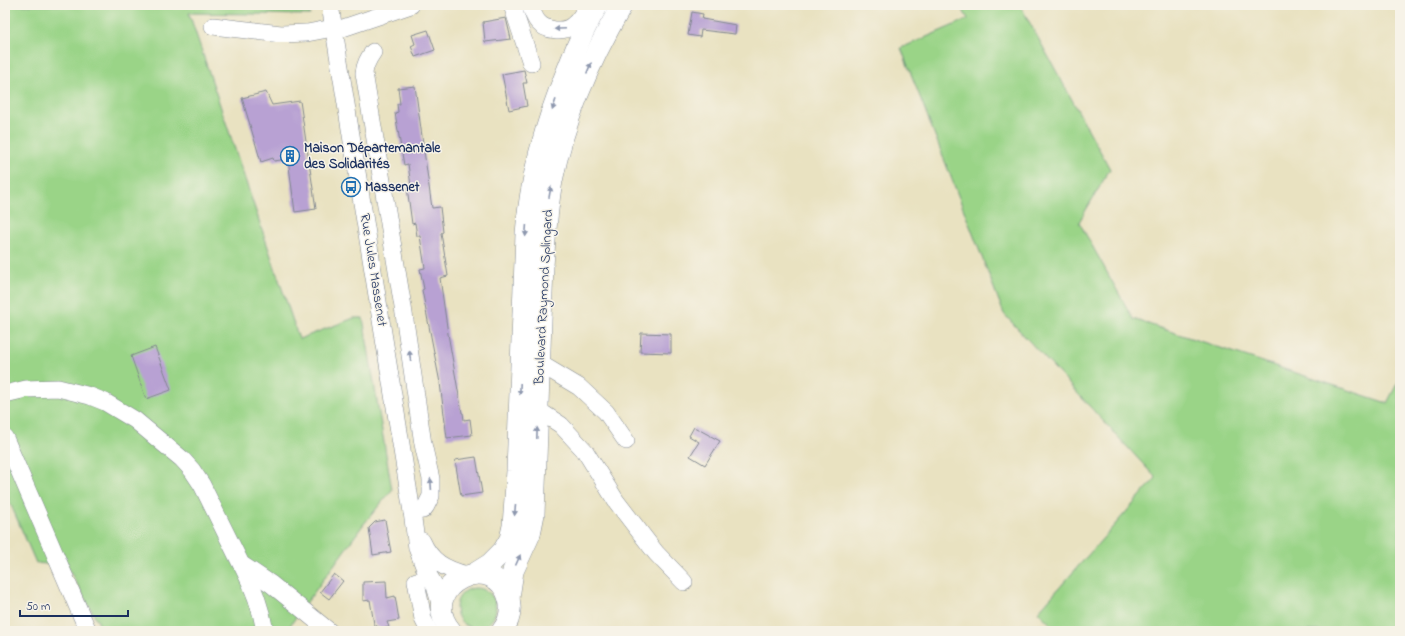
<svg xmlns="http://www.w3.org/2000/svg" width="1405" height="636" font-family="'Indie Flower',sans-serif">
  <rect width="100%" height="100%" fill="#f7f3e8"/>
  <filter id="ink" filterUnits="userSpaceOnUse"><feTurbulence type="fractalNoise" baseFrequency=".025" numOctaves="2"/><feDisplacementMap in="SourceGraphic" scale="8" xChannelSelector="R" yChannelSelector="G"/><feConvolveMatrix kernelMatrix="1 2 1 2 8 2 1 2 1" color-interpolation-filters="sRGB"/></filter>
  <filter id="wash" filterUnits="userSpaceOnUse"><feTurbulence type="fractalNoise" baseFrequency=".012" numOctaves="4" result="noise"/><feDisplacementMap in="SourceGraphic" scale="16" xChannelSelector="R" yChannelSelector="G"/><feGaussianBlur stdDeviation="0.9" result="paint"/><feColorMatrix in="noise" values="0 0 0 0 0 0 0 0 0 0 0 0 0 0 0 0 0 1.4 0 .05"/><feComposite in="paint" operator="in"/></filter>
  <g filter="url(#wash)">
    <rect width="100%" height="100%" fill="#e9e2c1"/>
    <!-- green -->
    <g fill="#9ad487" stroke="#5a8272">
      <polygon points="5,5 309,5 310,15 189,13 299,339 354,318 363,318 392,490 363,525 286,631 103,631 67,566 36,563 5,491"/>
      <polygon points="960,5 1020,5 1110,169 1079,222 1133,319 1387,403 1400,378 1400,631 1058,631 1038,612 1156,478 1004,314 901,48 968,19"/>
      <circle cx="476" cy="608" r="20"/>
    </g>
    <g id="blocks">
      <!-- building -->
      <g fill="#b8a1d3">
        <polygon points="692,12 703,14 702,19 736,25 735,34 701,30 700,37 688,35"/>
        <polygon points="506,18 511,39 485,42 483,22"/>
        <polygon points="428,30 435,50 415,57 411,46 415,44 412,35"/>
        <polygon points="524,70 527,83 523,83 527,106 509,110 502,74"/>
        <polygon points="415,86 432,208 440,207 443,232 441,233 448,276 440,278 448,334 462,413 463,413 464,420 470,419 472,435 447,438 440,383 422,290 424,289 420,269 425,268 420,236 417,236 415,223 412,224 407,187 411,186 408,164 404,165 395,113 398,112 397,104 400,104 398,88"/>
        <polygon points="266,92 272,105 300,101 316,209 295,212 288,159 274,161 273,158 261,162 242,98"/>
        <polygon points="641,333 671,334 671,353 640,352"/>
        <polygon points="155,347 171,390 146,399 131,356"/>
        <polygon points="694,427 720,441 705,465 690,456 699,442 689,436"/>
        <polygon points="476,457 482,493 461,496 455,460"/>
        <polygon points="385,520 391,552 373,555 369,528 375,522"/>
        <polygon points="334,574 343,581 329,599 320,592"/>
        <polygon points="386,581 387,598 395,596 399,620 387,622 389,627 381,629 374,624 370,600 363,601 363,582"/>
      </g>
    </g>
  </g>
  <g filter="url(#ink)">
    <use href="#blocks" fill-opacity="0" stroke="#828890" stroke-width="1"/>
    <g fill="none" stroke-linecap="round" stroke-linejoin="round">
      <!-- minor casing -->
      <g stroke="#828890" stroke-width="18">
        <g id="minor">
          <polyline points="330,5 412,512 417,548 425,569 435,586 442,610"/>
          <polyline points="512,5 531,63"/>
          <path d="M530,5C532,11 534,17 538,22C546,31 564,33 573,25C580,20 584,12 588,5"/>
          <polyline points="213,26 281,34 307,33 333,28"/>
          <polyline points="334,31 411,5"/>
          <path d="M373,52C368,59 365,64 364,73L403,307L423,444L431,479V496L426,506L423,510L412,512"/>
          <polyline points="529,362 539,363 579,387 606,412 626,441"/>
          <polyline points="5,394 26,389 58,388 90,396 105,402 135,420 182,459 192,470 202,485 241,564 271,584 329,631"/>
          <polyline points="538,410 561,425 585,451 616,501 656,553 684,582"/>
          <polyline points="5,438 88,631"/>
          <path d="M422,541C431,562 445,569 467,575"/>
          <path d="M242,565C253,586 261,608 265,631"/>
          <polyline points="416,581 423,619 429,631"/>
        </g>
      </g>
      <!-- major casing -->
      <g stroke="#828890" stroke-width="22">
        <g id="major">
          <path d="M474,574L490,564L503,551L510,539L513,526L517,471L526,234C530,176 547,119 569,66C577,45 586,24 598,5"/>
          <path d="M509,598L513,571L530,534L534,514L543,266C545,238 547,209 552,181C564,119 590,60 622,5"/>
          <path d="M451,631C414,586 495,547 509,599C512,611 509,622 502,631"/>
        </g>
      </g>
      <!-- minor -->
      <use href="#minor" stroke="#fff" stroke-width="17"/>
      <!-- major -->
      <use href="#major" stroke="#fff" stroke-width="21"/>
    </g>
    <!-- one-way arrows -->
    <defs><path id="oneway-solid" d="M-6-.8H1V-3.2L6.5 0L1 3.2V.8H-6Z"/></defs>
    <g fill="#8d97ae">
      <use href="#oneway-solid" transform="translate(560 29) rotate(177)"/>
      <use href="#oneway-solid" transform="translate(589 68) rotate(-67)"/>
      <use href="#oneway-solid" transform="translate(554 105) rotate(109)"/>
      <use href="#oneway-solid" transform="translate(550 192) rotate(-80)"/>
      <use href="#oneway-solid" transform="translate(526 231) rotate(94)"/>
      <use href="#oneway-solid" transform="translate(410 356) rotate(-98)"/>
      <use href="#oneway-solid" transform="translate(520 389) rotate(92)"/>
      <use href="#oneway-solid" transform="translate(537 433) rotate(-88)"/>
      <use href="#oneway-solid" transform="translate(431 484) rotate(-94)"/>
      <use href="#oneway-solid" transform="translate(515 510) rotate(95)"/>
      <use href="#oneway-solid" transform="translate(518 560) rotate(-66)"/>
    </g>
  </g>
  <!-- icons -->
  <defs>
    <g id="building-ring" transform="scale(1)"><circle r="9.5" fill="#f7f3e8" stroke="#1f6fb2" stroke-width="1.5"/><path d="M-4-6H4V6H1V3H-1V6H-4ZM-2.5-4.3h1.7v1.8h-1.7ZM.8-4.3h1.7v1.8H.8ZM-2.5-1h1.7V.8h-1.7ZM.8-1h1.7V.8H.8Z" fill="#1f6fb2"/></g>
    <g id="bus-ring" transform="scale(1)"><circle r="9.5" fill="#f7f3e8" stroke="#1f6fb2" stroke-width="1.5"/><path d="M-5-6H5V4H4V6H2V4H-2V6H-4V4H-5ZM-3.5-4V0h7V-4ZM-3.5 1.2v1.5H-2V1.2ZM2 1.2v1.5H3.5V1.2Z" fill="#1f6fb2"/></g>
  </defs>
  <g fill-rule="evenodd">
    <use href="#building-ring" x="290" y="156"/>
    <use href="#bus-ring" x="351" y="187"/>
  </g>
  <g text-anchor="middle" dominant-baseline="central" stroke-width="3" stroke-linejoin="round" paint-order="stroke">
    <!-- poi labels -->
    <g font-size="14" font-weight="bold" fill="#1b2f5e" stroke="#f7f3e8" text-anchor="start">
      <text x="304" y="148">Maison Départemantale<tspan x="304" dy="16">des Solidarités</tspan></text>
      <text x="365" y="187">Massenet</text>
    </g>
    <!-- street labels -->
    <g font-size="14" fill="#1b2f5e" stroke="#f7f3e8">
      <text transform="translate(373 270) rotate(81)">Rue Jules Massenet</text>
      <text transform="translate(544 297) rotate(-87)">Boulevard Raymond Splingard</text>
    </g>
  </g>
  <!-- margin -->
  <rect width="1405" height="636" fill="none" stroke="#f7f3e8" stroke-width="20"/>
  <!-- scale -->
  <path d="M20 610v6h108v-6" fill="none" stroke="#1b2f5e" stroke-width="2"/>
  <text x="26" y="610" font-size="12" fill="#1b2f5e" stroke="#f7f3e8" stroke-width="3" paint-order="stroke">50 m</text>
</svg>
